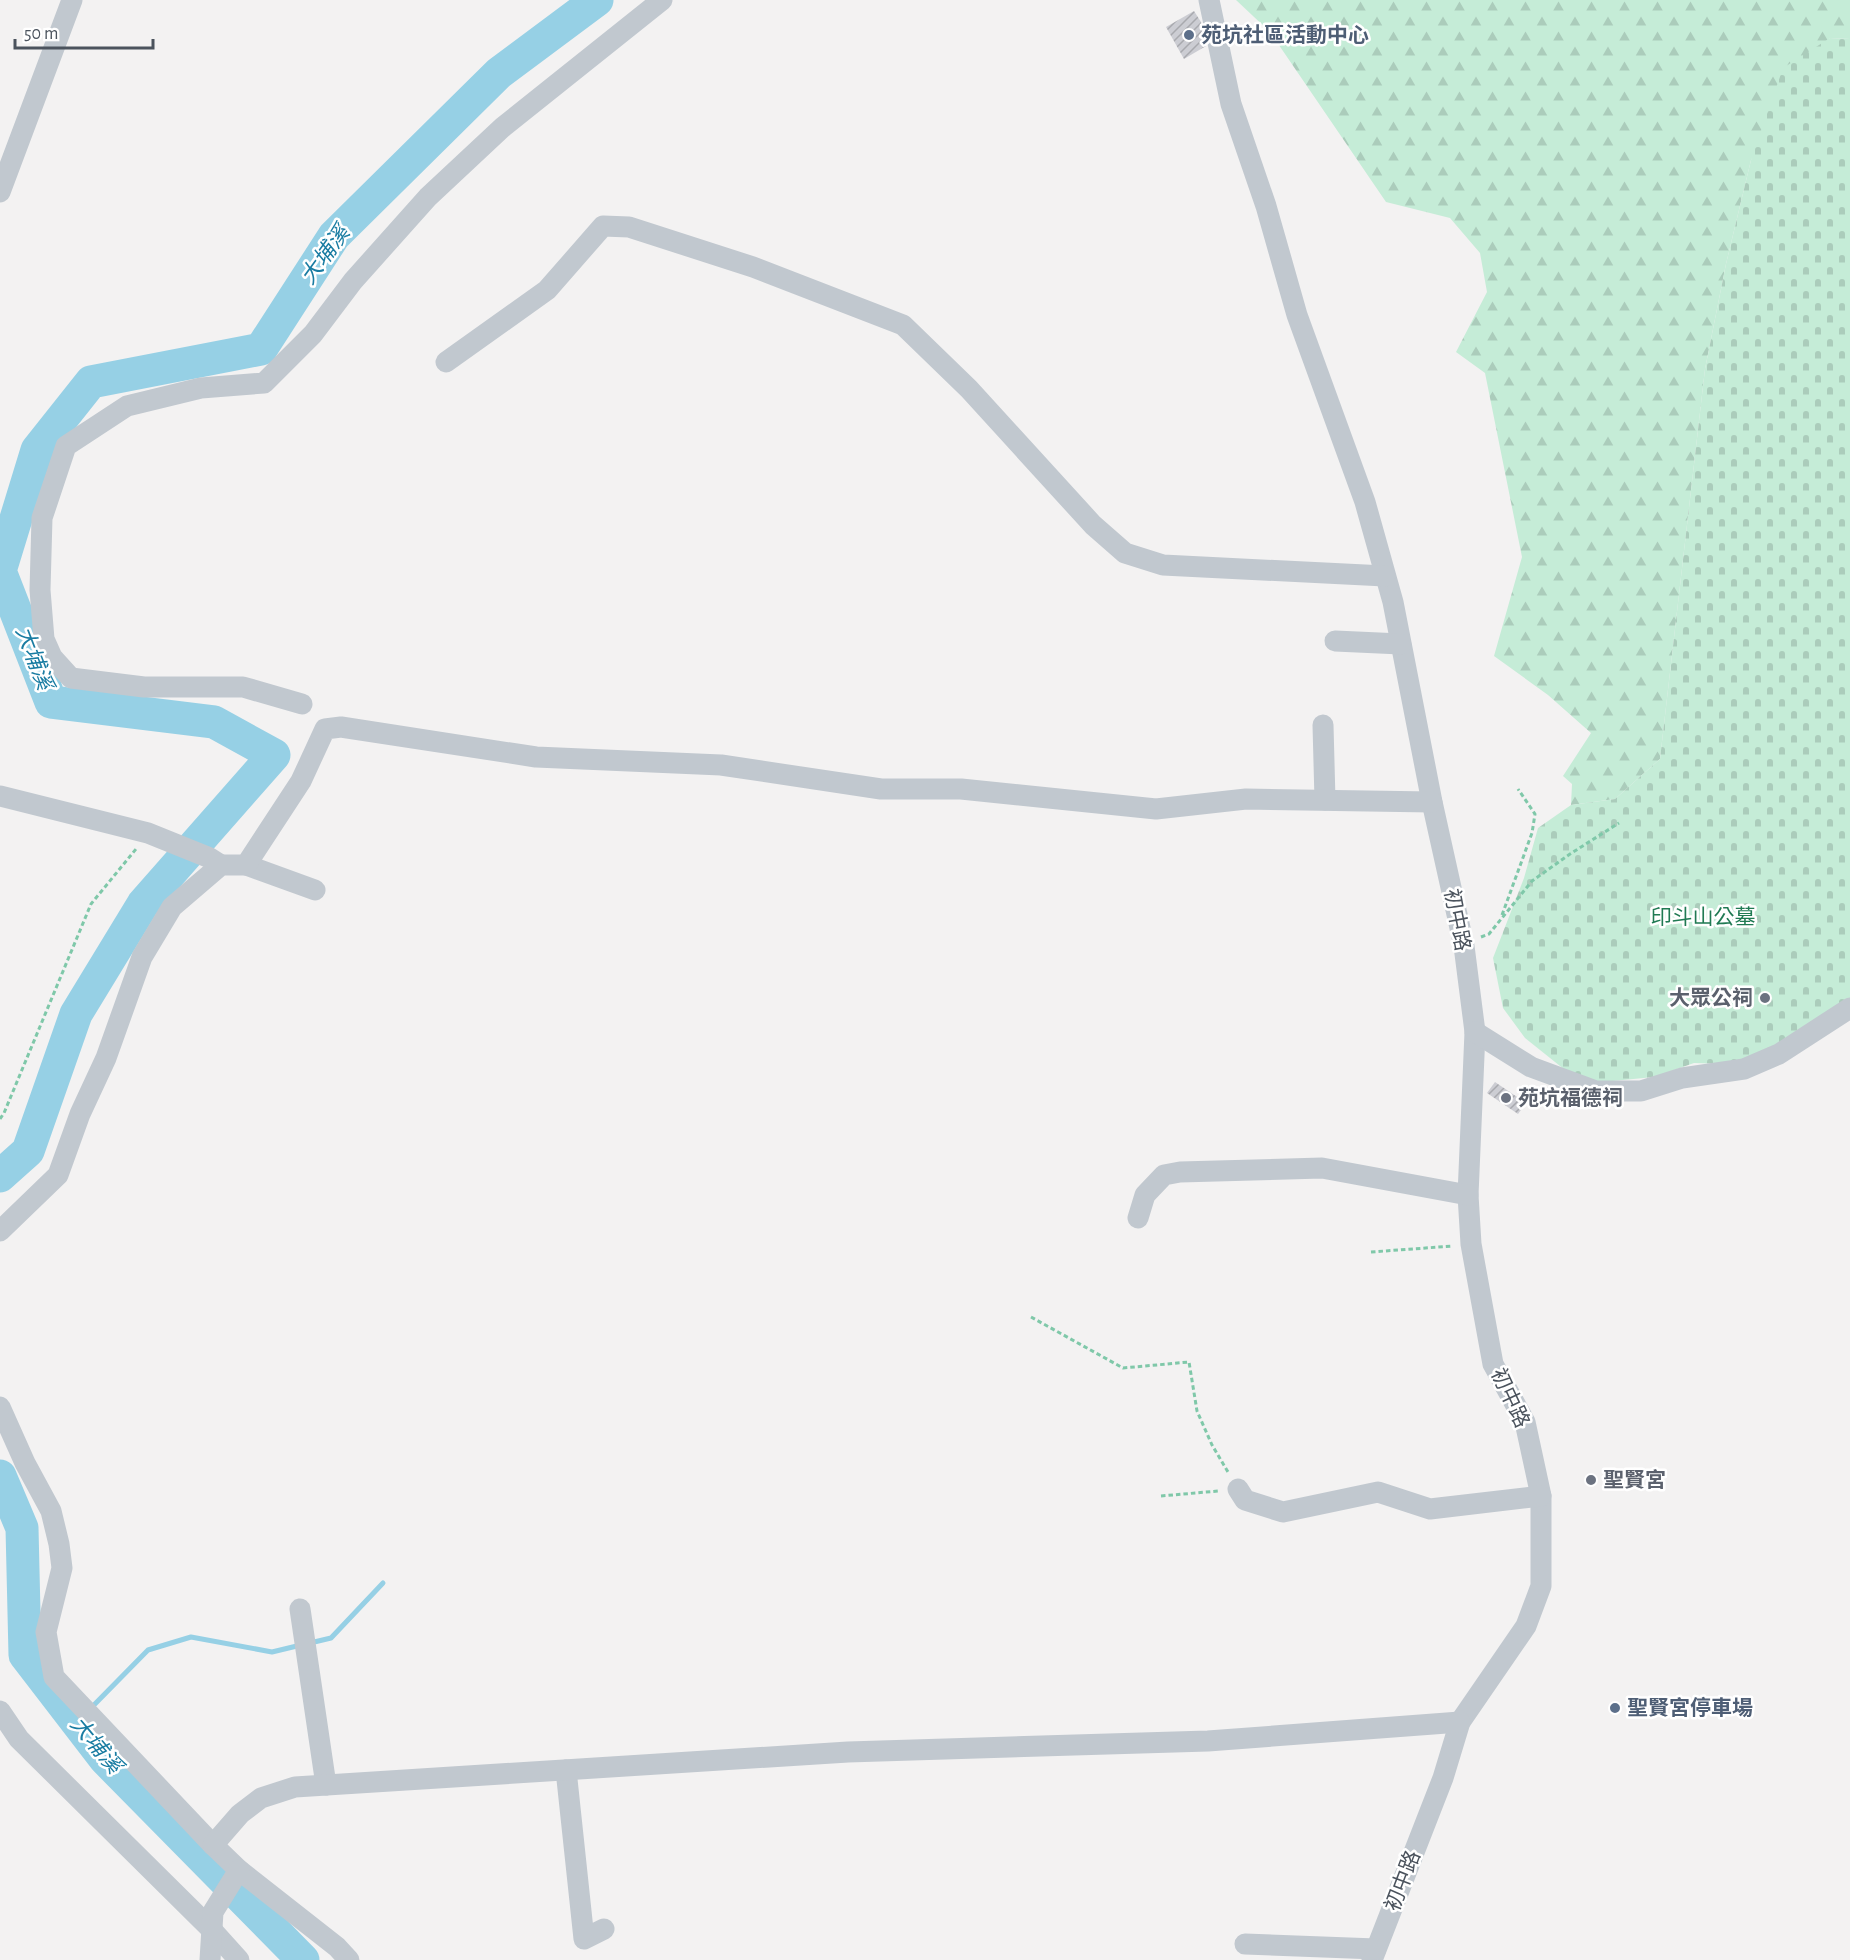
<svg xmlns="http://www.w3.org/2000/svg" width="1850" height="1960" font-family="'Alegreya Sans','Noto Sans TC',sans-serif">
  <defs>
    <pattern id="forest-firs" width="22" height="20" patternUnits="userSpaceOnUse" patternTransform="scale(1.5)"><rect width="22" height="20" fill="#c5ecd7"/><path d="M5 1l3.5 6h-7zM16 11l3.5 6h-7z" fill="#abccbb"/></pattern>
    <pattern id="cemetery-stones" width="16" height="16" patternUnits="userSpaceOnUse" patternTransform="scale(1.5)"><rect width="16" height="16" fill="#c5ecd7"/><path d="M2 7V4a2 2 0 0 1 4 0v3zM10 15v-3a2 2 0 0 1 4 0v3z" fill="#abccbb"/></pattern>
    <pattern id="building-hatch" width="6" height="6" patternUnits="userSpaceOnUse" patternTransform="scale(1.5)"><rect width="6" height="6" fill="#cccdd3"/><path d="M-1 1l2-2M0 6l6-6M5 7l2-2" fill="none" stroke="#a8a9ae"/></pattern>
  </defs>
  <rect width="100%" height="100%" fill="#f3f2f2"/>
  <!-- forest -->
  <polygon fill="url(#forest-firs)" points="1236,0 1850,0 1850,39 1830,38 1751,160 1726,264 1705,369 1660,759 1615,799 1571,805 1572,784 1563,776 1591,733 1548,695 1494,656 1522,557 1485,373 1456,352 1487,292 1480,253 1450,218 1386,202 1270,32"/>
  <!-- cemetery -->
  <polygon fill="url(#cemetery-stones)" points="1830,38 1850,39 1850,1004 1754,1060 1725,1064 1694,1063 1654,1077 1592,1083 1570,1074 1525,1038 1503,1008 1493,958 1524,878 1538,828 1571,805 1615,799 1660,759 1705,369 1726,264 1751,160 1783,68"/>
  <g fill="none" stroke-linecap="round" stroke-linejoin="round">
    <!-- stream -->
    <g stroke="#96d0e5" stroke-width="5">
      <polyline points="310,1643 331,1638 383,1583"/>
      <polyline points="90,1709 148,1650 191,1637 272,1652 301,1645"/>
    </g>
    <!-- river -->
    <g stroke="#96d0e5" stroke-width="33">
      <polyline points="0,1176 28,1151 76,1014 143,904 274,755 214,722 51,702 0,571 37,450 91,382 261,349 334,236 499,73 597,0"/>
      <polyline points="0,1476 22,1528 25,1655 105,1759 303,1960"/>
    </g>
  </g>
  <!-- building -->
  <g fill="url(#building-hatch)">
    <polygon points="1194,11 1201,22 1206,46 1184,59 1166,27"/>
    <polygon points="1495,1082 1526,1103 1518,1114 1487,1093"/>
  </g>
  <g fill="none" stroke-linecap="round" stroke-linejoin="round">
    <!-- path -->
    <g stroke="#7fc8a9" stroke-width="3" stroke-dasharray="4.5 3" stroke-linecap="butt">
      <polyline points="1502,915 1532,833 1535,814 1518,789"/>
      <polyline points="1481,937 1489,934 1532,881 1570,854 1619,823"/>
      <polyline points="0,1119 4,1113 91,904 136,849"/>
      <polyline points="1371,1252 1453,1246"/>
      <polyline points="1031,1317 1123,1368 1189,1362 1197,1411 1212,1445 1228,1472"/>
      <polyline points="1161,1496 1218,1491"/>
    </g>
    <!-- minor -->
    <g stroke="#c1c8cf" stroke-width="21">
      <polyline points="1209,0 1231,104 1266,206 1297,315 1365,502 1393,602 1432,802 1464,946 1475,1032 1468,1195 1471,1244 1493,1364 1525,1422 1541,1496 1541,1586 1526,1626 1460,1722 1443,1778 1372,1960"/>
      <polyline points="0,192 72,0"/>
      <polyline points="446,362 547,290 603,226 629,227 753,267 903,325 969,389 1093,525 1125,553 1163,565 1385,576"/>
      <polyline points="1335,641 1401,644"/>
      <polyline points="302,704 243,687 144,687 71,678 52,657 44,639 40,590 42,518 66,446 127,406 201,388 264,383 313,334 353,281 428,197 503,127 662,0"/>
      <polyline points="1323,725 1325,800"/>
      <polyline points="0,796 148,833 210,858 221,865"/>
      <polyline points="246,865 315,890"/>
      <polyline points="1475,1032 1531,1067 1596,1091 1641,1091 1682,1078 1744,1069 1779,1054 1850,1008"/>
      <polyline points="1138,1218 1145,1195 1164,1175 1180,1172 1322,1168 1468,1195"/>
      <polyline points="0,1231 58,1175 80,1114 106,1058 142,957 172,907 221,865 246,865 301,781 325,729 341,727 536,757 721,765 881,789 961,789 1156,809 1246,799 1432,802"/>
      <polyline points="0,1407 25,1463 51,1511 59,1544 62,1568 46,1632 54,1677 213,1845 239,1870 337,1947 349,1960"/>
      <polyline points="1238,1489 1245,1500 1283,1512 1378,1492 1430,1509 1541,1496"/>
      <polyline points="300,1609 326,1785"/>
      <polyline points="0,1711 19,1739 212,1930 239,1960"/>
      <polyline points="566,1770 584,1939 604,1929"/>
      <polyline points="213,1845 240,1814 261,1798 295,1787 848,1752 1208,1741 1460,1722"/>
      <polyline points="1245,1944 1376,1949"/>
      <polyline points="210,1960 213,1912 239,1870"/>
    </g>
  </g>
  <!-- markers -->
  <g fill="#5c6f8a" stroke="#fff" stroke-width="2">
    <circle cx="1189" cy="35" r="6"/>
    <circle cx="1615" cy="1708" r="6"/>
  </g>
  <g fill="#6b7280" stroke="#fff" stroke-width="2">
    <circle cx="1765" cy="998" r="6"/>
    <circle cx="1506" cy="1098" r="6"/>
    <circle cx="1591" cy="1480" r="6"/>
  </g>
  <g text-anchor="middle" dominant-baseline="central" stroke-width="5" stroke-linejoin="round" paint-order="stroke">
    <!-- service labels -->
    <g font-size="21" font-weight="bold" fill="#4e5e75" stroke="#fff" text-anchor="start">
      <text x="1201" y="35">苑坑社區活動中心</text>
      <text x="1627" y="1708">聖賢宮停車場</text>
    </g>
    <!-- park labels -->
    <g font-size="21" fill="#207a53" stroke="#fff">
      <text x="1703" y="917">印斗山公墓</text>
    </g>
    <!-- street labels -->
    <g font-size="21" fill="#4b535d" stroke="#fff">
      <text transform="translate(1457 920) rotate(79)">初中路</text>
      <text transform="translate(1510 1398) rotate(65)">初中路</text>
      <text transform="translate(1403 1881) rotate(-69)">初中路</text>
    </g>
    <!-- worship labels -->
    <g font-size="21" font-weight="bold" fill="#5b616d" stroke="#fff" text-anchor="start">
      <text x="1753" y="998" text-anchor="end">大眾公祠</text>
      <text x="1518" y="1098">苑坑福德祠</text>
      <text x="1603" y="1480">聖賢宮</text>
    </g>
    <!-- water labels -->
    <g font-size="22" font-style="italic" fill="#197ca2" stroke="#fff">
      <text transform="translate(325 255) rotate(-54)">大埔溪</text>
      <text transform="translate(34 658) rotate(69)">大埔溪</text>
      <text transform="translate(96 1745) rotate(50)">大埔溪</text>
    </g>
  </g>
  <!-- scale -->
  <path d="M15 39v9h138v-9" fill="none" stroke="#4b535d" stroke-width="3"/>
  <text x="24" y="39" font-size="18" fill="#4b535d" stroke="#ffffff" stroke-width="4.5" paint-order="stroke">50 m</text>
</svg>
